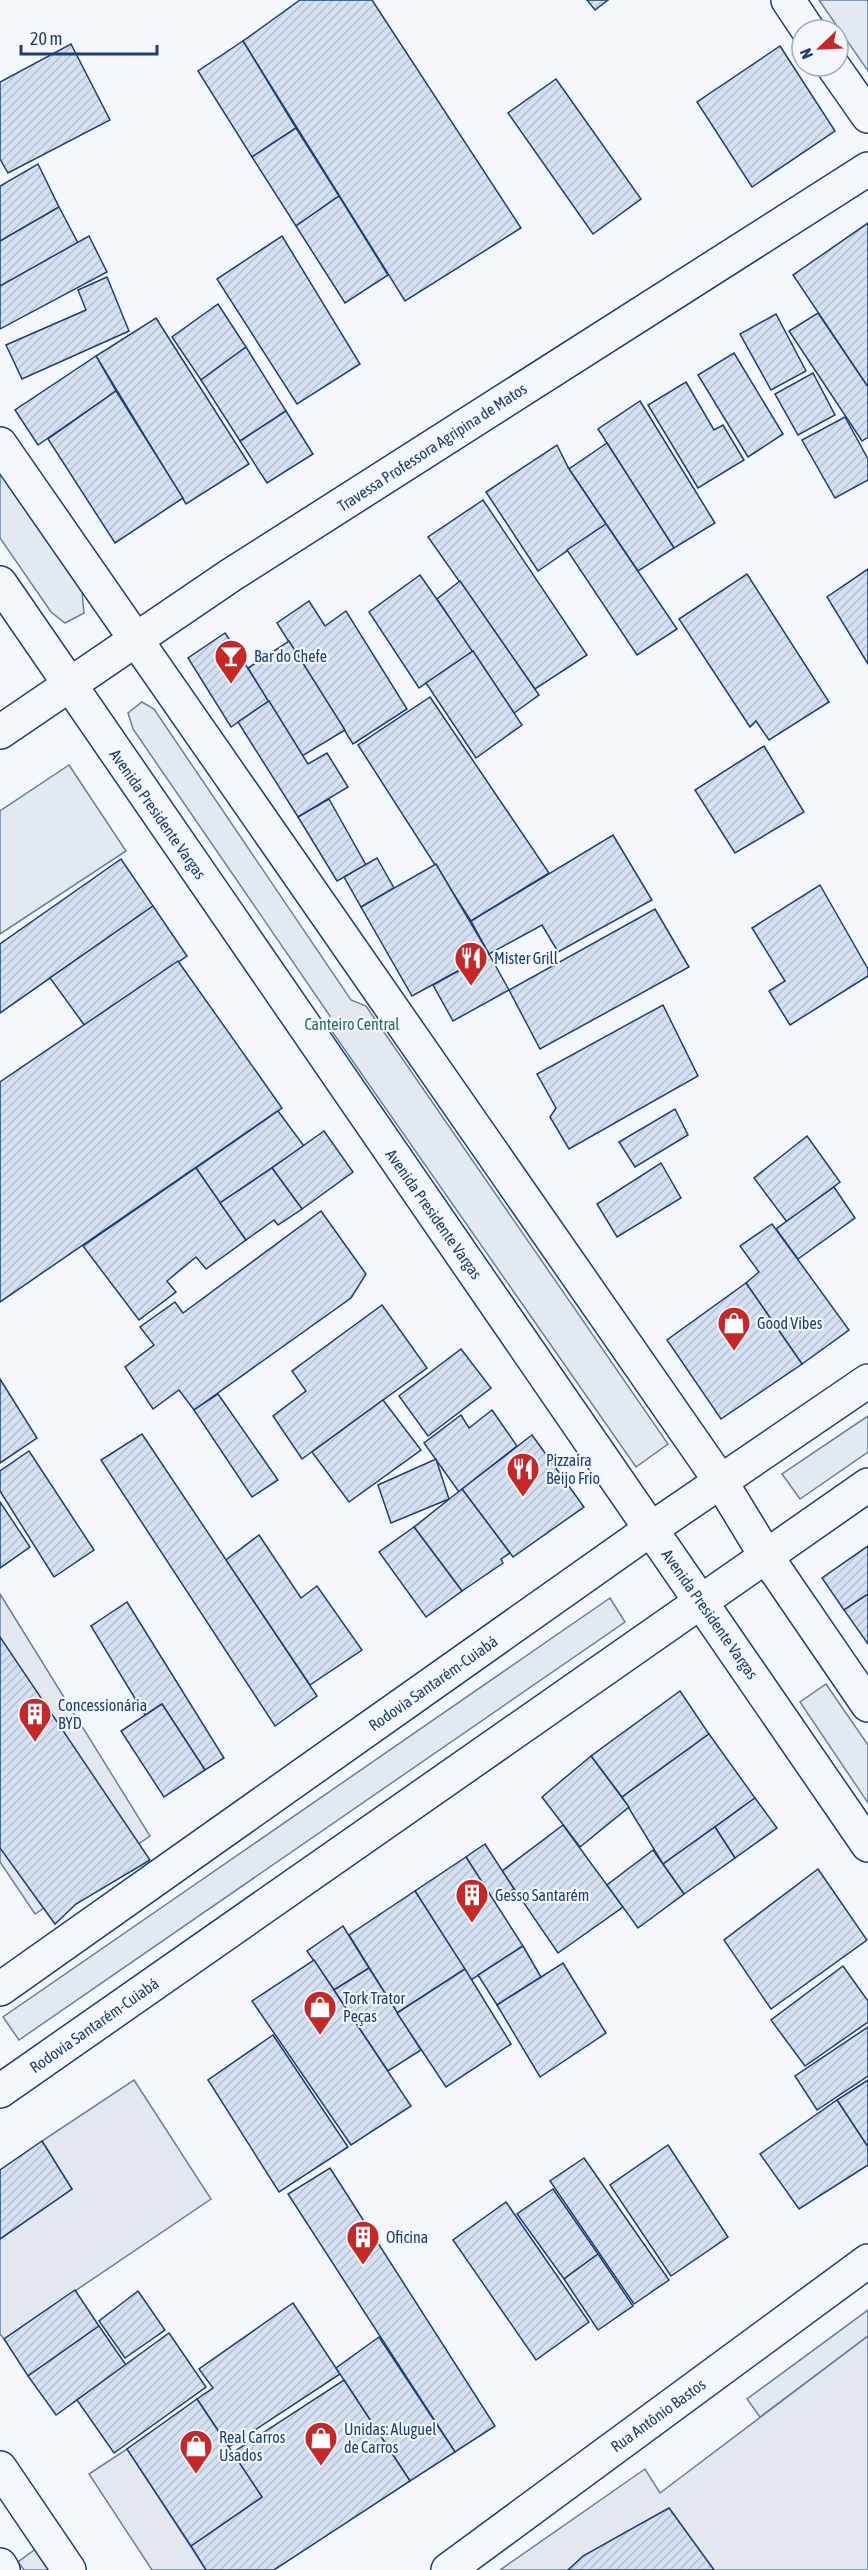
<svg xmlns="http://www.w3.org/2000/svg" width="868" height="2570" font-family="'Asap Condensed',sans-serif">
  <defs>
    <pattern id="building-hatch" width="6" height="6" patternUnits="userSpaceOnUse" patternTransform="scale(1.5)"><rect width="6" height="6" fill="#d5e0f0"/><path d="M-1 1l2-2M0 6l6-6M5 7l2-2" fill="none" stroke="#b6c1d1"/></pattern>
  </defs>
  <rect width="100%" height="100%" fill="#f4f7fb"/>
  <!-- green -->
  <g fill="#e3e9f0" stroke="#687fa3" stroke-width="1.5">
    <polygon points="819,0 867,0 868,2 868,71"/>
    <polygon points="0,473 82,592 84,613 65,623 51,612 0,538"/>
    <polygon points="142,702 154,709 351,1000 366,1006 668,1444 636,1467 331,1030 330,1016 133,729 128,713"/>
    <polygon points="69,765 126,851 0,934 0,811"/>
    <polygon points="868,1416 868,1452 800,1499 782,1474"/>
    <polygon points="610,1598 625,1622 19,2040 3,2017"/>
    <polygon points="826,1684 868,1745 868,1803 800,1702"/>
    <polygon points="868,2310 868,2336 760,2417 747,2399"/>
    <polygon points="37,2548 52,2570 24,2570 18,2562"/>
  </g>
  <!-- parking -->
  <g fill="#e3e8f0" stroke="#687fa3" stroke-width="1.5">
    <polygon points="0,1594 150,1836 35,1914 0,1862"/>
    <polygon points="134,2080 211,2199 4,2339 0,2334 0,2239 72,2189 42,2141"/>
    <polygon points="868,2336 868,2570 714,2570 669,2508 584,2556 568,2570 500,2570 645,2469 660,2493"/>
    <polygon points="127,2449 206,2570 152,2570 89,2474"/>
  </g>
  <!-- building -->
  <g fill="url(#building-hatch)" stroke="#1d3f73" stroke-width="1.5">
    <polygon points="300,0 372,0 521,228 405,301 243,41"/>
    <polygon points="587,0 608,0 595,10"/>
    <polygon points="243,41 296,128 252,157 198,71"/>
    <polygon points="71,44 110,120 8,173 0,159 0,82"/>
    <polygon points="780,46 835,131 752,187 697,102"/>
    <polygon points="556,79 641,199 593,234 508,113"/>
    <polygon points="296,128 339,196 296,226 252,157"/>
    <polygon points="38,164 59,207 0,241 0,186"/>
    <polygon points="339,196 388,275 345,303 296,226"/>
    <polygon points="59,207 78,243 0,286 0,241"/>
    <polygon points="868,223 868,387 793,275"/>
    <polygon points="89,236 107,272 0,329 0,286"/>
    <polygon points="282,236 360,364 297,404 217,279"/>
    <polygon points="107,277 129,331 22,379 6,345 86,310 78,290"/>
    <polygon points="218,304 246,347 201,380 172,337"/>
    <polygon points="818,313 868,387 868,437 862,441 789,331"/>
    <polygon points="776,314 806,371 771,390 740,334"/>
    <polygon points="156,318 249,464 186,504 96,356"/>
    <polygon points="246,347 286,411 240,441 201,380"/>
    <polygon points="734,353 783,434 748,457 698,375"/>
    <polygon points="96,356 116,391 38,445 15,410"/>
    <polygon points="813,373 835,415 798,435 775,394"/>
    <polygon points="686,382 714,430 723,425 744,460 698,488 648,405"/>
    <polygon points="116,391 183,498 115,543 48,439"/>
    <polygon points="640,401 715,523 674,548 598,429"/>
    <polygon points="286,411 313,454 267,483 240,441"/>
    <polygon points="845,417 868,459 868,480 835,498 802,440"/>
    <polygon points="607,443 674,548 638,571 569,469"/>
    <polygon points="557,445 569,469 606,524 538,571 486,492"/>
    <polygon points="483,500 587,655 535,689 428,537"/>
    <polygon points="606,524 677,629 637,655 567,550"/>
    <polygon points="868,569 868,664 827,597"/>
    <polygon points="747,574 829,702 769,740 756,721 750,727 679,619"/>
    <polygon points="420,575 473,651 419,688 369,612"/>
    <polygon points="460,581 539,695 514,713 437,599"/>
    <polygon points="309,601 325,626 346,611 407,709 353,744 277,623"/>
    <polygon points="225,633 269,701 231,727 188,658"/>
    <polygon points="289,641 345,730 302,756 248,668"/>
    <polygon points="473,651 522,725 476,758 426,683"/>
    <polygon points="430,697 549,873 471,921 358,745"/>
    <polygon points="269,701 308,764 327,753 348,787 298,817 238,722"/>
    <polygon points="764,746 804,812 735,853 695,790"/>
    <polygon points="329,799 366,865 337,881 298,817"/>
    <polygon points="613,835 652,900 558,952 542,925 489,954 471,921"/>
    <polygon points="377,858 394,888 361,907 344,877"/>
    <polygon points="121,859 153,906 0,1013 0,944"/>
    <polygon points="436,864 489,954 412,996 361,907"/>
    <polygon points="820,885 868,969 868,976 790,1025 769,991 785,981 752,928"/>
    <polygon points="153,906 187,956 85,1026 50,978"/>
    <polygon points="655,909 689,967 540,1049 509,990"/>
    <polygon points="489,954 509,990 453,1021 433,985"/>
    <polygon points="178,961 282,1108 0,1302 0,1082"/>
    <polygon points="663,1005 698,1076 569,1149 550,1117 556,1108 537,1074"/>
    <polygon points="675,1109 688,1135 635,1167 619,1142"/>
    <polygon points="278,1111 304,1146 220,1203 196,1168"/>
    <polygon points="324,1131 353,1172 302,1209 272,1168"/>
    <polygon points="807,1136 840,1182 787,1222 754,1178"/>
    <polygon points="661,1163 681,1198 617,1237 597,1204"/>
    <polygon points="196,1168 246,1240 206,1269 196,1257 167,1281 176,1292 139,1320 83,1246"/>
    <polygon points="272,1168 302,1209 278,1225 274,1220 246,1240 220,1203"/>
    <polygon points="834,1187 855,1218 798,1259 776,1229"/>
    <polygon points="321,1211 366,1274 351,1298 194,1410 179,1390 153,1409 125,1367 154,1345 140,1327 175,1302 183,1313"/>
    <polygon points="772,1224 849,1330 802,1364 746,1283 759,1272 740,1246"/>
    <polygon points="746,1283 802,1364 721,1419 667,1340"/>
    <polygon points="382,1305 427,1368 302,1459 273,1416 306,1391 292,1371"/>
    <polygon points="461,1349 491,1388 428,1436 399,1396"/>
    <polygon points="0,1379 37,1438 0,1463"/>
    <polygon points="218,1394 278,1480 252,1497 194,1410"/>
    <polygon points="383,1400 421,1450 349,1502 312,1452"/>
    <polygon points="492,1410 517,1446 459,1492 424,1443 461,1415 469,1428"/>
    <polygon points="142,1434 317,1696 275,1726 101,1460"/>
    <polygon points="532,1435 584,1507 513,1557 462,1489"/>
    <polygon points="29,1451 94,1550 54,1577 0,1491 0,1471"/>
    <polygon points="436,1459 449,1499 391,1523 378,1485"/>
    <polygon points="462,1489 510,1553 501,1559 503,1563 462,1591 414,1527"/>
    <polygon points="0,1502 30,1547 0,1568"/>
    <polygon points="414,1527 462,1591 426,1617 379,1552"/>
    <polygon points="259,1535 301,1598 317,1586 362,1650 310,1685 226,1560"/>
    <polygon points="868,1546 868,1594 844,1610 822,1578"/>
    <polygon points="868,1594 868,1644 844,1610"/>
    <polygon points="127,1602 224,1758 205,1770 162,1704 145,1715 91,1626"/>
    <polygon points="0,1637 150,1860 76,1904 55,1924 0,1848"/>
    <polygon points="680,1691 709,1734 622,1797 591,1756"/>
    <polygon points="162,1704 205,1770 164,1797 121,1731"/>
    <polygon points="709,1734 755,1798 663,1864 622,1797"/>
    <polygon points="591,1756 629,1807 580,1847 542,1797"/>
    <polygon points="755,1798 777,1828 735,1858 715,1827"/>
    <polygon points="563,1825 623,1907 558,1953 502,1871"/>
    <polygon points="715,1827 735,1858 684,1894 663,1864"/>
    <polygon points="485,1844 514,1889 494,1902 466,1857"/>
    <polygon points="653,1850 684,1894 638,1928 607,1885"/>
    <polygon points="466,1857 523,1946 471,1980 415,1891"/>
    <polygon points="818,1869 867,1940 771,2009 724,1940"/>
    <polygon points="415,1891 465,1969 397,2013 349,1935"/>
    <polygon points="343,1926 369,1968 334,1990 307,1951"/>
    <polygon points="523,1946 541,1977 497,2005 478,1975"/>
    <polygon points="314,1960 411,2106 351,2145 252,2001"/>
    <polygon points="563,1963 606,2033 540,2077 497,2005"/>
    <polygon points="843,1966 868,2001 868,2022 805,2066 771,2020"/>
    <polygon points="369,1968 421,2050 388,2071 334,1990"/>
    <polygon points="465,1969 511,2044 446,2087 397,2013"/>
    <polygon points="868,2027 868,2076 817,2110 795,2076"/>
    <polygon points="273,2035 348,2147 279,2192 208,2080"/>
    <polygon points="868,2080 868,2147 837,2100"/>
    <polygon points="837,2100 868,2147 868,2165 799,2209 760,2154"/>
    <polygon points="42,2141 72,2189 0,2239 0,2170"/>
    <polygon points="668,2145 728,2237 671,2276 610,2185"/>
    <polygon points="584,2158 669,2280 634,2304 550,2181"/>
    <polygon points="330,2168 495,2426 455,2452 288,2194"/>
    <polygon points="553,2189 598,2254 564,2279 517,2214"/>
    <polygon points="506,2202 589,2322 536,2360 453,2240"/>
    <polygon points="598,2254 633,2306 598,2330 564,2279"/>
    <polygon points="75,2290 99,2326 28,2376 4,2339"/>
    <polygon points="138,2291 165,2330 125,2358 99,2321"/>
    <polygon points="293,2303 340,2374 229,2447 197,2399 213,2388 199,2369"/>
    <polygon points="99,2326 126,2365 56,2415 28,2376"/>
    <polygon points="169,2333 206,2387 114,2453 77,2400"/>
    <polygon points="379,2337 455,2452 410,2481 336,2368"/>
    <polygon points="344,2380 410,2481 274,2570 206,2570 191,2546 262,2497 232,2453"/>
    <polygon points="197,2399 262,2497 191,2546 127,2449"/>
    <polygon points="669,2508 714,2570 568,2570 583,2556"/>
  </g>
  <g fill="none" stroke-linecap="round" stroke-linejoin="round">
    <!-- street casing -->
    <g stroke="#1d3f73" stroke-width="36">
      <g id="street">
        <polyline points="0,732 231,575 868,169"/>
        <polyline points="448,2570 868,2261"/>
      </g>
    </g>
    <!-- secondary casing -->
    <g stroke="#1d3f73" stroke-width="36">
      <g id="secondary">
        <polyline points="788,0 808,30"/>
        <polyline points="833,66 868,116"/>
        <polyline points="0,444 721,1482 766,1556 868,1705"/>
        <polyline points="0,583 868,1845"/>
        <polyline points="0,2468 69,2570"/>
        <polyline points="0,2565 3,2570"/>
      </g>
    </g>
    <!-- highway casing -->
    <g stroke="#1d3f73" stroke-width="36">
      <g id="highway">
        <polyline points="0,1989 651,1529 868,1381"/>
        <polyline points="0,2091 868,1485"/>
      </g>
    </g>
    <!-- street -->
    <use href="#street" stroke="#f4f7fb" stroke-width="33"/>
    <!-- secondary -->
    <use href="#secondary" stroke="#f4f7fb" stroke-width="33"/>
    <!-- highway -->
    <use href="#highway" stroke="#f4f7fb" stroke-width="33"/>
  </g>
  <!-- icons -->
  <defs>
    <g id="bar-pin" transform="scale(1.725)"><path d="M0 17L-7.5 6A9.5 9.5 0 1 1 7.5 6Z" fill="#c62828" stroke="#f4f7fb"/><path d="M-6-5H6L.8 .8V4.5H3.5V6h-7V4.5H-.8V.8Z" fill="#fff"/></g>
    <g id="restaurant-pin" transform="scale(1.725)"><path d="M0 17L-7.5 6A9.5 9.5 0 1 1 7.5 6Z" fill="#c62828" stroke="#f4f7fb"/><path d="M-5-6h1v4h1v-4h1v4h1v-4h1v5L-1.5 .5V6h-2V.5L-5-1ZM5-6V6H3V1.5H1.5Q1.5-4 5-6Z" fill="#fff"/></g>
    <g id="shop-pin" transform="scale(1.725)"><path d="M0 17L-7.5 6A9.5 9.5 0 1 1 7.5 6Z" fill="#c62828" stroke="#f4f7fb"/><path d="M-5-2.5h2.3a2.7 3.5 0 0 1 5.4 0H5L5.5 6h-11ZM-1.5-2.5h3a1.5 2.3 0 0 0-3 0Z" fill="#fff"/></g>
    <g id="building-pin" transform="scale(1.725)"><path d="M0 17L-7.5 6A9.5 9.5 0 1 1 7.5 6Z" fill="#c62828" stroke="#f4f7fb"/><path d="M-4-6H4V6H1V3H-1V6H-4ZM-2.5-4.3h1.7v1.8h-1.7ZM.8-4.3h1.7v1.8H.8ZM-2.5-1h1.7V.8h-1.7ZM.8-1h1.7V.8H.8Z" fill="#fff"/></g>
  </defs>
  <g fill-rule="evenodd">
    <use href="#bar-pin" x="231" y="656"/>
    <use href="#restaurant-pin" x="471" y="958"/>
    <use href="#shop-pin" x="734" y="1323"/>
    <use href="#restaurant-pin" x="523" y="1469"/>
    <use href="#building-pin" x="35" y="1714"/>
    <use href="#building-pin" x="472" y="1895"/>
    <use href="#shop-pin" x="320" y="2007"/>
    <use href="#building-pin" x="363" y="2237"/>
    <use href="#shop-pin" x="321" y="2438"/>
    <use href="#shop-pin" x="196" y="2446"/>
  </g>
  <g text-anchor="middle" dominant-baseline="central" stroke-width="4.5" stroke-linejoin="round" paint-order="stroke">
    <!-- street labels -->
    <g font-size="16" fill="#1d3f73" stroke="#f4f7fb">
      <text transform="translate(432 447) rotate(-33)">Travessa Professora Agripina de Matos</text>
      <text transform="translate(158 814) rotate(55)">Avenida Presidente Vargas</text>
      <text transform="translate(434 1214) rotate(55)">Avenida Presidente Vargas</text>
      <text transform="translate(710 1614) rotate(55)">Avenida Presidente Vargas</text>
      <text transform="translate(433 1683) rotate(-35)">Rodovia Santarém-Cuiabá</text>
      <text transform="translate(94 2025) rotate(-35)">Rodovia Santarém-Cuiabá</text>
      <text transform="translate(658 2415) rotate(-36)">Rua Antônio Bastos</text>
    </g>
    <!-- poi labels -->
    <g font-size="16" fill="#1d3f73" stroke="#f4f7fb" text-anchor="start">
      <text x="254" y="656">Bar do Chefe</text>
      <text x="494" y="958">Mister Grill</text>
      <text x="757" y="1323">Good Vibes</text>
      <text x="546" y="1460">Pizzaira<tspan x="546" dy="18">Beijo Frio</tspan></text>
      <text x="58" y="1705">Concessionária<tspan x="58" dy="18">BYD</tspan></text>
      <text x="495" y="1895">Gesso Santarém</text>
      <text x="343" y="1998">Tork Trator<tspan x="343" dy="18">Peças</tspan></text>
      <text x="386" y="2237">Oficina</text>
      <text x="344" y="2429">Unidas: Aluguel<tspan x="344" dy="18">de Carros</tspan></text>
      <text x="219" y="2437">Real Carros<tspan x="219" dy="18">Usados</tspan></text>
    </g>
    <!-- park labels -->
    <g font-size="16" fill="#2c6c60" stroke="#f4f7fb">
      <text x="352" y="1024">Canteiro Central</text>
    </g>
  </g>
  <!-- north arrow -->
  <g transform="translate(820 48) rotate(247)"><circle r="28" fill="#f4f7fb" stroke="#9eadc5" stroke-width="1.5"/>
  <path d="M0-4.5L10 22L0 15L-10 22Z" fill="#c62828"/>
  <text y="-9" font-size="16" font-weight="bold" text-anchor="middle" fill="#1d3f73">N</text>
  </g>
  <!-- scale -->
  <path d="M21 45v9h136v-9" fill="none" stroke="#1d3f73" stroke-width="3"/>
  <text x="30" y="45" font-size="18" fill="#1d3f73" stroke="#f4f7fb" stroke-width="4.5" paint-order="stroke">20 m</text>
</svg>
